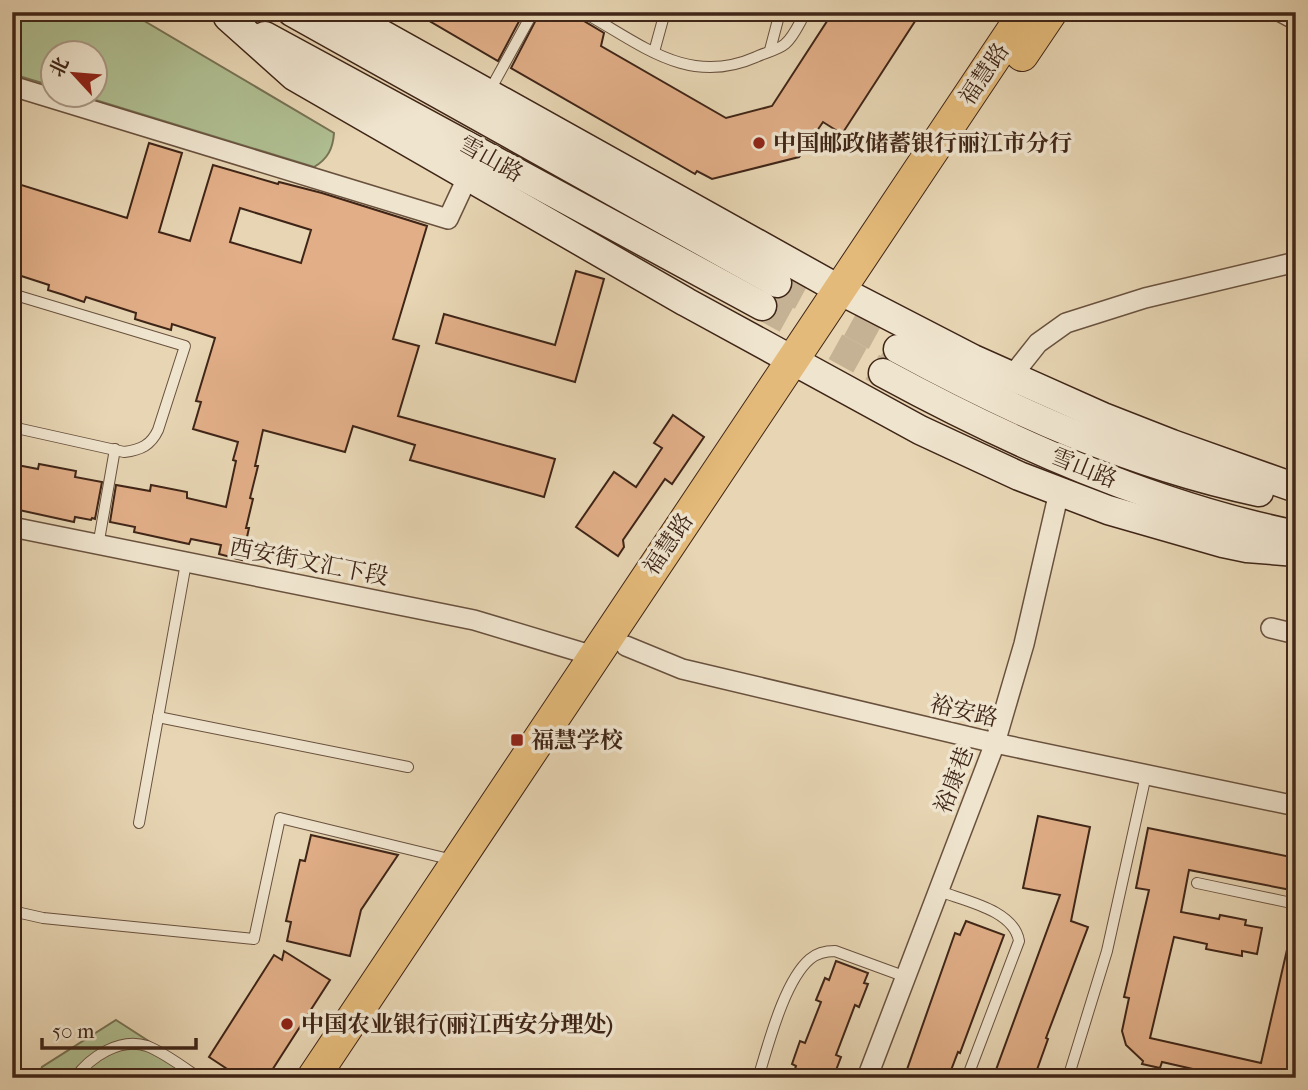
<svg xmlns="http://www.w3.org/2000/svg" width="1308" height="1090" font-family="'IM FELL French Canon','Noto Serif SC',serif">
  <rect width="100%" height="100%" fill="#e7d5b3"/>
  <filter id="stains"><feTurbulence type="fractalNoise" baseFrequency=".00286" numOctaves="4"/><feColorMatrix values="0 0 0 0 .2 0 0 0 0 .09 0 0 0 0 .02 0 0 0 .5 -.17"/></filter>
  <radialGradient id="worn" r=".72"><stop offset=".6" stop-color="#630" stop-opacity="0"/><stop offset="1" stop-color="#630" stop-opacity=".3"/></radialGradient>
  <!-- green -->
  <g fill="#afbe91" stroke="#777254" stroke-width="2">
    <path d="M12,12H129L334,133C333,148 328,159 314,167L79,95L94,94V52H52V86L12,74Z"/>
    <polygon points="116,1020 206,1078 38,1078 42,1067"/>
  </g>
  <!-- building -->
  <g fill="#e1ae87" stroke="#3f2517" stroke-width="2" fill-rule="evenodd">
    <polygon points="414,12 524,12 498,61"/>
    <polygon points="540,12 576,12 579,18 604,33 601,46 726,118 772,106 833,12 921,12 842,134 823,122 799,157 712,179 697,171 695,174 511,68"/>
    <path d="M149,143L182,153L159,232L190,241L213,165L278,184L279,182L322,193L427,226L393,339L419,346L398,416L555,459L544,497L410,460L415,445L353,426L345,452L263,430L255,466H258L250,498L253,499L246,528H249L242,560L219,554L221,545L191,539L189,544L134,532L135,527L110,522L116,485L150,491L151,485L187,492V498L226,507L236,461L233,460L238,442L193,429L201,402L196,401L215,338L172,324L171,330L151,324L135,319L136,313L86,297L84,302L64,295L48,290L49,285L12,273V182L127,218ZM240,208L311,230L301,263L230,242Z"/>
    <polygon points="576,271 604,279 575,382 436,343 444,314 555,345"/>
    <polygon points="673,415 704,437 672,484 665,479 623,540 624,547 618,556 576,527 614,472 636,487 662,448 654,443"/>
    <polygon points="12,464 38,469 39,464 76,471 75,477 102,482 95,519 92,518 91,520 75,517 74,522 19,510 20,505 12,504"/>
    <polygon points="1038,816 1090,827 1071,921 1088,927 1046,1038 1048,1039 1034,1078 993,1078 1060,895 1023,888"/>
    <polygon points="1148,828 1296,858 1296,891 1189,870 1181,912 1219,919 1220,915 1246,920 1245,925 1262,928 1257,954 1242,951 1242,956 1206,949 1207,944 1174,937 1150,1038 1261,1063 1289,941 1296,941 1296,1037 1288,1069 1295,1071 1295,1078 1210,1078 1192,1074 1193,1069 1162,1062 1160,1068 1142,1064 1143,1061 1126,1045 1122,1031 1129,998 1124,997 1149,890 1136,888"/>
    <polygon points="311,835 398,855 361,910 350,956 287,941 291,922 286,921 300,860 305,861"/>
    <polygon points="966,921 1004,935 960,1053 958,1052 948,1078 904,1078 955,933 960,935"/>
    <polygon points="284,951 330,980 267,1078 241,1078 209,1057 274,955 282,960"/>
    <polygon points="836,961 868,973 864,983 868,984 859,1007 855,1005 836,1055 841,1057 833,1078 792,1078 796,1066 792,1064 800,1041 805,1043 821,1002 816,1000 825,978 829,980"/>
  </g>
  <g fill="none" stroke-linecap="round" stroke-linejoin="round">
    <!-- secondary-tunnel -->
    <g stroke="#c5b294" stroke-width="28" stroke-dasharray="28 14" stroke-linecap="butt">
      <polyline points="777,283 898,349"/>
      <polyline points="762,306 883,373"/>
    </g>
    <!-- lane casing -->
    <g stroke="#69513e" stroke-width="12">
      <g id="lane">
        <path d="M583,12C641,44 688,87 756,57C764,53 778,50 785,44C794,37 800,21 806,12"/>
        <polyline points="770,50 780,12"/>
        <polyline points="654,52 665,12"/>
        <polyline points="489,92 533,12"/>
        <path d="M12,294L185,346L158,430C151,445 141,450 124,452L12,427"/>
        <polyline points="98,546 115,449"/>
        <polyline points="158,717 408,767"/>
        <polyline points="139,823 186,563"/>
        <polyline points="1197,883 1296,904"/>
        <path d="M939,891C965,901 1014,910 1019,941L967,1078"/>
        <polyline points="12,911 43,918 254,939 280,818 453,860"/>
        <path d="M75,1078C90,1057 120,1037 147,1046C165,1053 183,1067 199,1078"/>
        <path d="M758,1078C768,1046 784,981 810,959C817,953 826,951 835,951L906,977"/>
        <polyline points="1068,1078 1107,951 1146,775"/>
      </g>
    </g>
    <!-- street casing -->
    <g stroke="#69513e" stroke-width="22">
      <g id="street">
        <polyline points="1281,12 1296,20"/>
        <polyline points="12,86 448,219 468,176"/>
        <polyline points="1011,377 1038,343 1066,323 1145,298 1296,262"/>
        <polyline points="12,527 474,620 594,656"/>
        <polyline points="1271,628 1296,634"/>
        <polyline points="626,646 682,669 995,743 1296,806"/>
        <polyline points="867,1078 995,743 1024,644 1059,492"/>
      </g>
    </g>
    <!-- secondary casing -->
    <g stroke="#3f2517" stroke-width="31">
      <g id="secondary">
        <polyline points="292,12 777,283"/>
        <polyline points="342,12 851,296 973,359 1103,417 1172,444 1296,488"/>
        <polyline points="228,17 294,76 686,302 920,430 1019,476 1108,510 1223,543 1247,548 1296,552"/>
        <polyline points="265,36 762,306"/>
        <path d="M898,349C1012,411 1131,465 1259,492"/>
        <path d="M883,373C1012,443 1151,505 1296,535"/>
      </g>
    </g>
    <!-- primary casing -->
    <g stroke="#3f2517" stroke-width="34">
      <g id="primary">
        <polyline points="1022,55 1051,12"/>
        <polyline points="313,1078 1025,12"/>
      </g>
    </g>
    <!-- lane -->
    <use href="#lane" stroke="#efe4ce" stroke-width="10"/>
    <!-- street -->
    <use href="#street" stroke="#efe4ce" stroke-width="19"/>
    <!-- secondary -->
    <use href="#secondary" stroke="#efe4ce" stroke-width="28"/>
    <!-- primary -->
    <use href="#primary" stroke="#e4ba7a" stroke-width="32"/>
  </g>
  <!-- markers -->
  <g fill="#8f2418" stroke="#efe4ce" stroke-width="2.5">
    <circle cx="759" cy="143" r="7"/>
    <rect x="510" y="733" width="14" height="14" rx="3.5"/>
    <circle cx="287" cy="1024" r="7"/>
  </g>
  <g text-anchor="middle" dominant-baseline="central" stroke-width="7" stroke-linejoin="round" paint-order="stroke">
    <!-- street labels -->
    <g font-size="23" fill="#3f2517" stroke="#efe4ce">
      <text transform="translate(984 74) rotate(-56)">福慧路</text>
      <text transform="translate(491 159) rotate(29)">雪山路</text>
      <text transform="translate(1084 468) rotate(22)">雪山路</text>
      <text transform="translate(668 544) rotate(-56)">福慧路</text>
      <text transform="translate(309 562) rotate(11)">西安街文汇下段</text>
      <text transform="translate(964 711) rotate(13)">裕安路</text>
      <text transform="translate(954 780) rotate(-69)">裕康巷</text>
    </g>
    <!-- poi labels -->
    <g font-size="23" font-weight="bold" fill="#3f2517" stroke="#efe4ce" text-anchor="start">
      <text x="773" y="143">中国邮政储蓄银行丽江市分行</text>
      <text x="531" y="740">福慧学校</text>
      <text x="301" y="1024">中国农业银行(丽江西安分理处)</text>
    </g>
  </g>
  <!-- margin -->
  <rect width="1308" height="1090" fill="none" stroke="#e7d5b3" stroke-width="42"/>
  <rect x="14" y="14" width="1280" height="1062" fill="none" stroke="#3f2517" stroke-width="3.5"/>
  <rect x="21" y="21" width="1266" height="1048" fill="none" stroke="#3f2517" stroke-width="2"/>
  <!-- north arrow -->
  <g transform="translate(74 74) rotate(296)"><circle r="33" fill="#efe4ce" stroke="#a99885" stroke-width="2"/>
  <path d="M0-5L12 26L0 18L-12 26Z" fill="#8f2418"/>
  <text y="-10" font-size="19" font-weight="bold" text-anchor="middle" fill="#3f2517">北</text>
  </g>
  <!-- scale -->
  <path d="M42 1038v10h154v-10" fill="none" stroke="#3f2517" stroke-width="3.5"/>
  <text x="52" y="1038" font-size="21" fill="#3f2517" stroke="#efe4ce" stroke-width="5" paint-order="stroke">50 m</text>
  <rect width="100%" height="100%" filter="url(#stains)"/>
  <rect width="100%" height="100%" fill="url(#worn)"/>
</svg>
